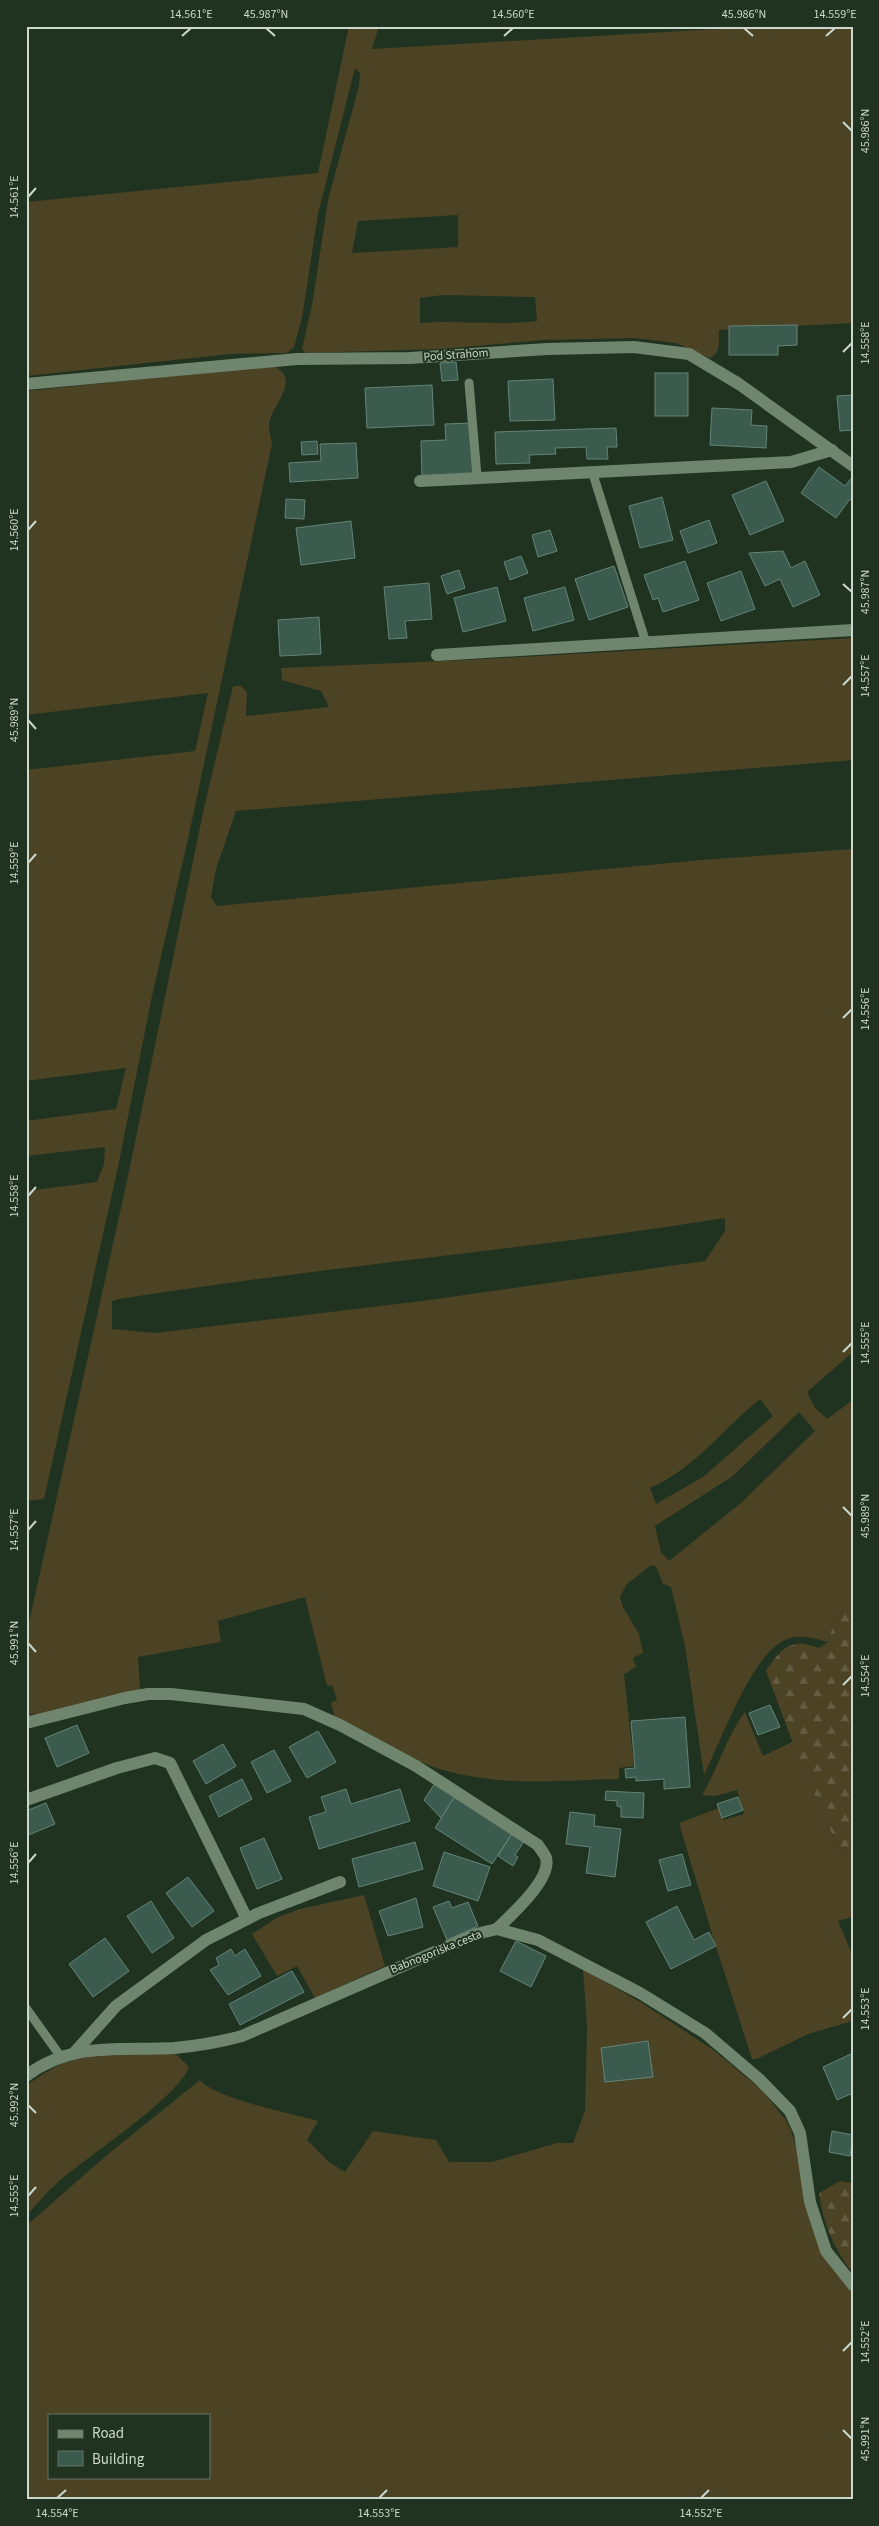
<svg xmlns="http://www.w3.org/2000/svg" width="879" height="2526" font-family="'Source Sans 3',sans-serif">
  <defs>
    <pattern id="forest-firs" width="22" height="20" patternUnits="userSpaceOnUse" patternTransform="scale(1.25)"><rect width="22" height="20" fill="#4b4324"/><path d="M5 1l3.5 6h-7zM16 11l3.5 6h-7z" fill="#645d43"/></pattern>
  </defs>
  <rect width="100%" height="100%" fill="#203320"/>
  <!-- grass -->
  <g fill="#4b4324" fill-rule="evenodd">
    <path d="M349,26H379L372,49L770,26H853V323L719,330C718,341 722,352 710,358L676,343L635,338L544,340L440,349L306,353L302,349L313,300L328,200L359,86L360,73L355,68L318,214L302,318L294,347L287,353L230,354L26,376V202L318,173ZM458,215V247L352,253L358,221ZM443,295L535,297L537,321C498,326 459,320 420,323V298Z"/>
    <path d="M273,366C303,379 271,406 269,424C269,430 271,438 272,444L188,839L152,996L118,1167L44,1499L26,1501V1191L97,1182L104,1164L105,1147L26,1156V1121L116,1109L126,1068L26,1081V770L195,751L208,693L26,715V391Z"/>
    <path d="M853,638V760L236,811L216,869L211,897L217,906L701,860L853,849V1352L807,1392L815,1408L827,1419L853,1400V1596L834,1622L828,1642C815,1638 800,1634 787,1639C752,1652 721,1742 704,1775L685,1646L671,1587L663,1584L656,1566L651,1565L626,1585L620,1597L623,1607L639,1634L643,1653L633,1658L636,1667L624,1674L634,1766L619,1768V1779C567,1780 511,1786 459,1774C415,1765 374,1738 335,1717L331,1703L337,1700L332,1685L327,1686L305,1597L218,1621L221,1642L138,1657L140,1690C107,1694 57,1723 26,1713V1636L128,1176L204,808L233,686H241L247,692L246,716L329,707L321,691L282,680L281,668L467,660ZM725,1218V1231L705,1261L422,1301L155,1333L112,1329V1301L119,1299C320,1267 524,1250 725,1218ZM760,1399L773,1416L703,1477L656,1504L650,1488C693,1470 724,1428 760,1399ZM799,1412L815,1431L742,1502L669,1561L661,1552L655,1526L733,1476Z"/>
    <path d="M745,1712L763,1756L794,1741L802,1767L836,1843L853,1864V1917L838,1921L853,1956V2021L808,2034L757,2059H752L713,1937L679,1823L719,1808L723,1820L744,1814L737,1790L715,1796L702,1795C718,1769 726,1737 745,1712Z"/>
    <polygon points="364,1895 385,1966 315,1998 297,1966 277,1976 252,1934 278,1917 300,1909"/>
    <path d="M583,1969L642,2003L712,2049L762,2090L785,2119L791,2130L802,2167L813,2218L853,2285V2500H26V2226L107,2155L200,2080C218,2100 289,2112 318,2121L307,2140L329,2162L345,2172L373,2131L436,2140L449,2162H492L557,2143H573L585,2111L587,2027ZM49,2415H209V2477H49Z"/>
    <path d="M169,2052L177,2055L189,2067C177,2099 84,2158 55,2185C45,2194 36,2205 26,2216V2085C37,2079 48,2070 59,2065C94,2051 132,2053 169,2052Z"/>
  </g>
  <!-- forest -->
  <g fill="url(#forest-firs)">
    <path d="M853,1596V1864L836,1843L802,1767L766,1671C781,1648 791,1637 819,1648L828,1642L834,1622Z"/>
    <path d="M840,2181L853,2183V2273C834,2250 823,2223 819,2193Z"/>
  </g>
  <!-- building -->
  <g fill="#3b5b4f" stroke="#648478">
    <polygon points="797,325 797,345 778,346 778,355 729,355 729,326"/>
    <polygon points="456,362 458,380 442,381 440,363"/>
    <rect x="655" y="373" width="33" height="43"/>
    <polygon points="553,379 555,420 510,421 508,381"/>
    <polygon points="432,385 434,425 367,428 365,388"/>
    <polygon points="853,395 853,430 840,431 837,396"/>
    <polygon points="712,408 752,410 751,425 767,426 766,448 710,445"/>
    <polygon points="472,423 474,474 422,476 421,441 446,440 445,424"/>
    <polygon points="616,428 617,447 607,447 608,459 587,459 586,447 555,448 556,454 529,455 530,463 496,464 495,432"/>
    <polygon points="317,441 318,454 302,455 301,442"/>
    <polygon points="356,443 358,478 290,482 289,463 321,461 320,444"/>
    <polygon points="819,467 845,486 853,476 853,501 850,499 836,518 801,493"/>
    <polygon points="766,481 784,521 750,535 732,495"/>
    <polygon points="662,497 673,540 640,548 629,506"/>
    <polygon points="286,499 305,500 304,519 285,518"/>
    <polygon points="709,520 717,543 688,553 680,531"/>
    <polygon points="351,521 355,558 301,565 296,528"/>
    <polygon points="550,530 557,551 538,557 532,535"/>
    <polygon points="783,551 791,568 805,561 820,595 793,607 780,579 765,586 749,553"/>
    <polygon points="521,556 528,573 510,580 504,562"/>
    <polygon points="685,561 699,600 663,612 658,598 653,600 644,575"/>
    <polygon points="614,566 628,607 589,620 575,579"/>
    <polygon points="459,570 465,588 447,594 441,576"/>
    <polygon points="741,571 755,609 721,621 707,583"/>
    <polygon points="429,583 432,619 405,621 407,638 389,639 384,587"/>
    <polygon points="497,587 506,621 463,632 454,598"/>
    <polygon points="565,587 574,620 533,631 524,598"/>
    <polygon points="319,617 321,654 280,656 278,620"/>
    <polygon points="770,1705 780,1727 758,1735 749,1713"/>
    <polygon points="685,1717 690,1787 664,1789 664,1779 636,1781 636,1777 626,1778 625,1769 635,1768 631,1721"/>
    <polygon points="77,1725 89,1753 57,1767 45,1738"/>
    <polygon points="318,1731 336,1762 307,1778 289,1747"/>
    <polygon points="223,1744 236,1766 206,1784 193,1761"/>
    <polygon points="274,1750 291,1781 267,1793 251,1762"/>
    <polygon points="242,1779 252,1799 219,1817 209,1796"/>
    <polygon points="435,1783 455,1796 441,1818 424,1800"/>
    <polygon points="346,1789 351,1804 400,1789 410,1821 319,1849 309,1817 326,1812 321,1797"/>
    <polygon points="606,1791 644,1793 643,1818 621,1817 621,1807 617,1806 617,1801 605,1800"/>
    <polygon points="455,1796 513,1832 492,1864 435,1828"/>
    <polygon points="738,1797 743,1810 722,1818 717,1804"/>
    <polygon points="46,1803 55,1824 26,1836 26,1811"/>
    <polygon points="570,1812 595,1815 594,1826 621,1829 615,1877 586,1873 590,1847 566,1844"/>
    <polygon points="513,1832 525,1840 515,1855 518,1857 513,1866 498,1856"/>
    <polygon points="264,1838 282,1879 257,1889 240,1848"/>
    <polygon points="415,1842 423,1869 359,1887 352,1859"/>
    <polygon points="444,1852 490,1867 478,1901 433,1886"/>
    <polygon points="682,1854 691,1885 668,1891 659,1860"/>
    <polygon points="188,1877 214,1911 192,1927 166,1893"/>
    <polygon points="416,1898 423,1927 388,1936 379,1911"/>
    <polygon points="151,1901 174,1938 152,1953 127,1916"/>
    <polygon points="449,1901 452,1908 468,1902 478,1926 447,1940 433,1907"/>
    <polygon points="677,1906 694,1940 709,1932 716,1946 671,1969 646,1922"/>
    <polygon points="105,1938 129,1971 93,1997 69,1964"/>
    <polygon points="516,1941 546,1956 531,1987 500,1971"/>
    <polygon points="231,1949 235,1956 245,1949 261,1976 228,1995 210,1970 219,1965 216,1958"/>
    <polygon points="292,1971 304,1992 240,2025 229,2004"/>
    <polygon points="648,2041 653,2077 605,2082 601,2048"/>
    <polygon points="853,2053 853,2093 837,2100 823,2067"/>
    <polygon points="832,2131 853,2135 850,2156 829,2152"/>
  </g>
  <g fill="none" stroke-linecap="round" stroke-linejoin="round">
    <!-- lane -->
    <g stroke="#6f856e" stroke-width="9">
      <polyline points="469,383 477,476"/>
      <polyline points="592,471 646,643"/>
      <polyline points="26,2008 61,2057"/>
    </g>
    <!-- street -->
    <g stroke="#6f856e" stroke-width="12">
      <polyline points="26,384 297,359 410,358 547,349 634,347 689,354 739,384 853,466"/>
      <polyline points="420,481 791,462 832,450"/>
      <polyline points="437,655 853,630"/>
      <path d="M26,1720L30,1722L125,1698L148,1694H171L304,1709L340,1725L416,1766L538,1845C540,1849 545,1854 546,1858C552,1879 511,1915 497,1929"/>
      <polyline points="26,1800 117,1768 155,1758 170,1763 247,1919"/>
      <polyline points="75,2052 116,2006 206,1940 259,1913 340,1882"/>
      <path d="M26,2076C72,2041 121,2051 174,2048C198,2046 220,2042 242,2036L476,1934L497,1929L538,1940L640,1993L705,2033L759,2079L790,2111L800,2133L810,2202L826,2251L853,2285"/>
    </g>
  </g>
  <!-- ticks -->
  <path fill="none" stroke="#ccd8cc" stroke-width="2" d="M266,28L275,36M744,28L753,36M182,36L191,28M504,36L513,28M826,36L835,28M843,122L852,131M28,197L36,188M843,352L852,343M28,530L36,521M843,584L852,592M843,685L852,676M28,720L36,729M28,863L36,854M843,1018L852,1009M28,1196L36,1187M843,1352L852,1343M843,1507L852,1516M28,1530L36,1521M28,1643L36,1652M843,1685L852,1676M28,1863L36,1854M843,2018L852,2009M28,2105L36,2113M28,2196L36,2187M843,2351L852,2342M843,2430L852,2439M57,2498L66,2490M379,2498L387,2490M701,2498L709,2490"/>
  <g text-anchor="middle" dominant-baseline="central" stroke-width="4" stroke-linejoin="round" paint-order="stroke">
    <!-- street labels -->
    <g font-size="12" fill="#ccd8cc" stroke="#203320">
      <text transform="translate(456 355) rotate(-4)">Pod Strahom</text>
      <text transform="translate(436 1952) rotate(-22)">Babnogoriška cesta</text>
    </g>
  </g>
  <!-- border -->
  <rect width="879" height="2526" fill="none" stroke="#203320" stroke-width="55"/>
  <!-- legend -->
  <rect x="48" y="2414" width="162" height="65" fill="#203320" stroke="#657565"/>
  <rect x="58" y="2430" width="25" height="8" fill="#6f856e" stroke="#657565"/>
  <text x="92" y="2438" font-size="15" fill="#ccd8cc">Road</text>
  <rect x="58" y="2451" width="25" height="15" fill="#3b5b4f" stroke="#657565"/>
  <text x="92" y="2464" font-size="15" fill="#ccd8cc">Building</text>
  <rect x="28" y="28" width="824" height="2470" fill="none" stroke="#ccd8cc" stroke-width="2"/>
  <g font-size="12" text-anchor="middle" fill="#ccd8cc">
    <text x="191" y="18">14.561°E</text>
    <text x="266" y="18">45.987°N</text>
    <text x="513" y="18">14.560°E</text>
    <text x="744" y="18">45.986°N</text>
    <text x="835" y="18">14.559°E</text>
    <text transform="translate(865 131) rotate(-90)" y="4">45.986°N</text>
    <text transform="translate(14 197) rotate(-90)" y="4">14.561°E</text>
    <text transform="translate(865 343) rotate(-90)" y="4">14.558°E</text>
    <text transform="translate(14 530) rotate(-90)" y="4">14.560°E</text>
    <text transform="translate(865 592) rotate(-90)" y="4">45.987°N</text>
    <text transform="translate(865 676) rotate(-90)" y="4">14.557°E</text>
    <text transform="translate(14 720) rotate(-90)" y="4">45.989°N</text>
    <text transform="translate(14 863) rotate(-90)" y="4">14.559°E</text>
    <text transform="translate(865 1009) rotate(-90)" y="4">14.556°E</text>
    <text transform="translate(14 1196) rotate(-90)" y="4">14.558°E</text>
    <text transform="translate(865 1343) rotate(-90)" y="4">14.555°E</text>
    <text transform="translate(865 1516) rotate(-90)" y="4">45.989°N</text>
    <text transform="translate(14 1530) rotate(-90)" y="4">14.557°E</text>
    <text transform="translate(14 1643) rotate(-90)" y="4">45.991°N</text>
    <text transform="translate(865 1676) rotate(-90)" y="4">14.554°E</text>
    <text transform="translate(14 1863) rotate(-90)" y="4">14.556°E</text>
    <text transform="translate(865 2009) rotate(-90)" y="4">14.553°E</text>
    <text transform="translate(14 2105) rotate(-90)" y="4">45.992°N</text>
    <text transform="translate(14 2196) rotate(-90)" y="4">14.555°E</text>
    <text transform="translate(865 2342) rotate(-90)" y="4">14.552°E</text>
    <text transform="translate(865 2439) rotate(-90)" y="4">45.991°N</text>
    <text x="57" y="2517">14.554°E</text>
    <text x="379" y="2517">14.553°E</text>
    <text x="701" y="2517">14.552°E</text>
  </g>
</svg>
